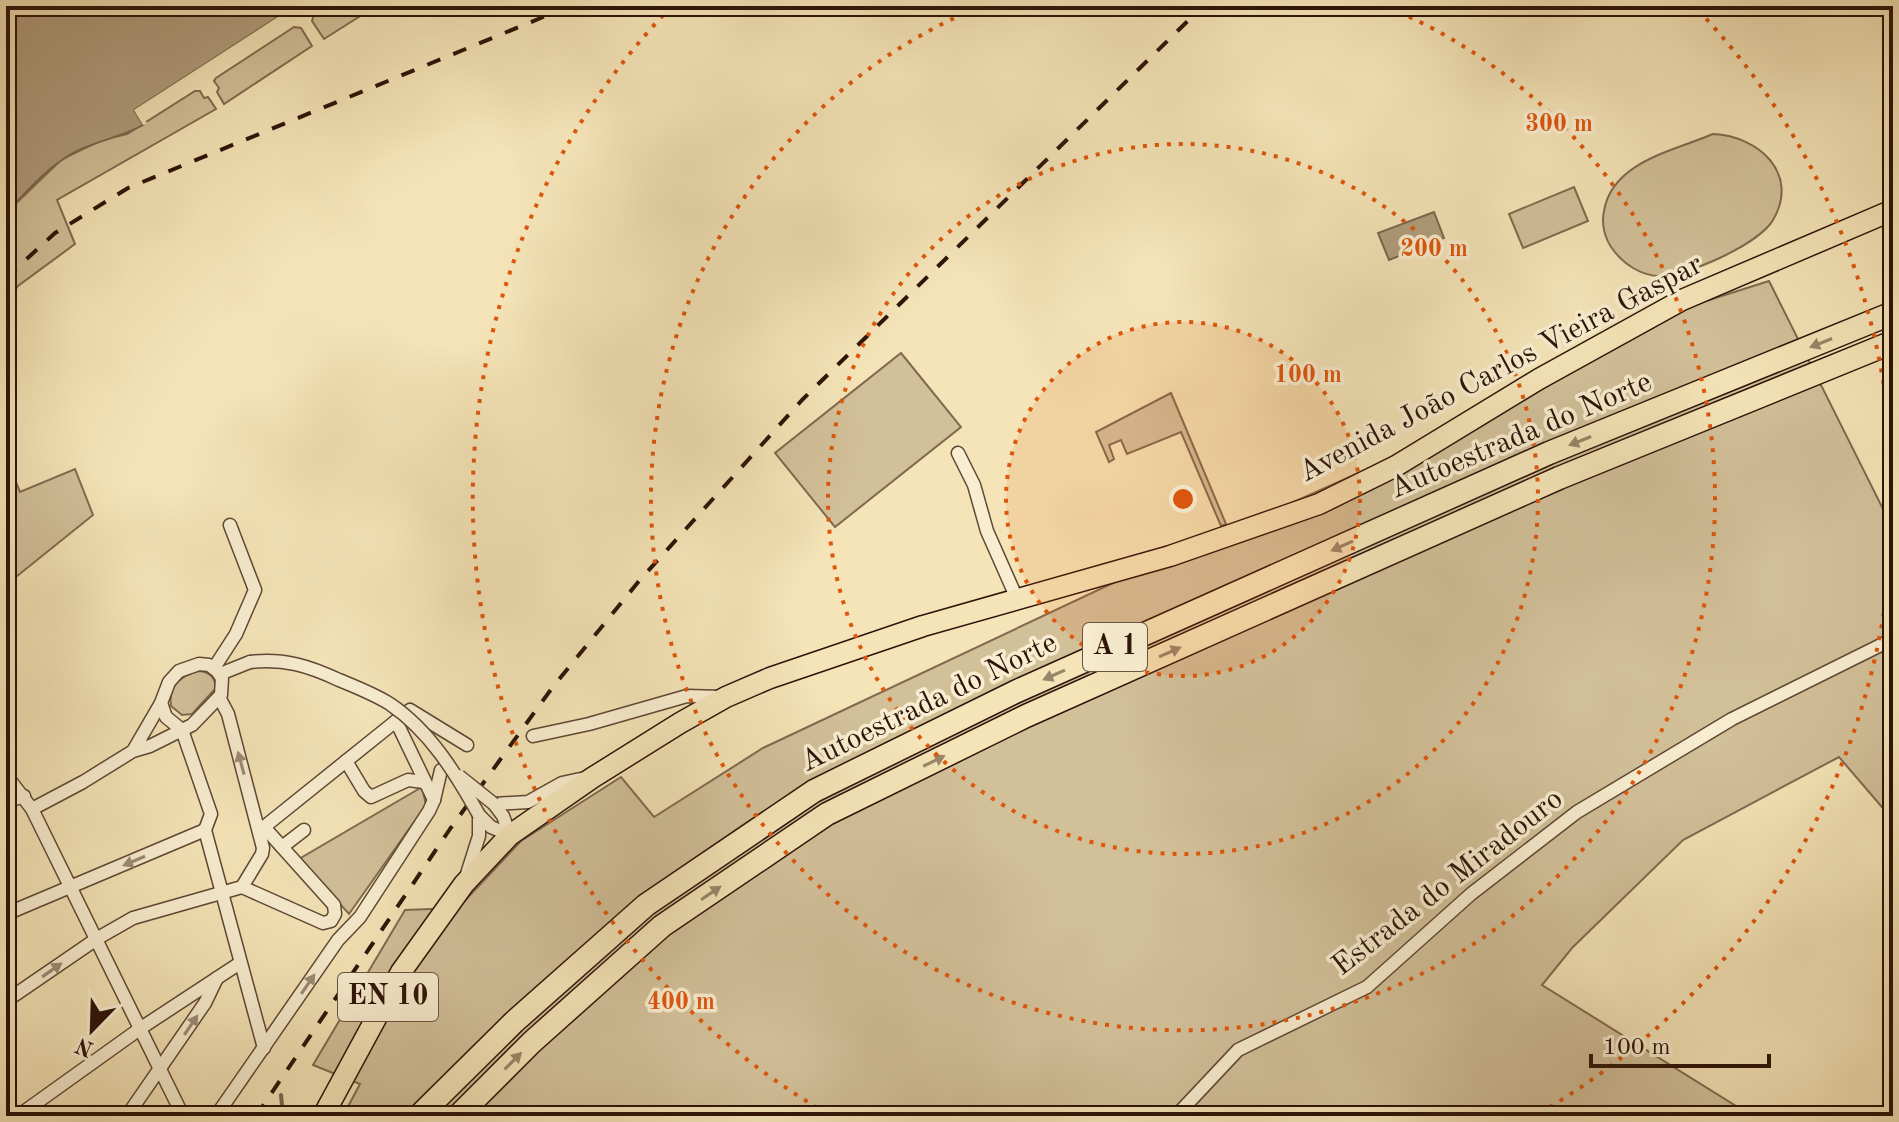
<svg xmlns="http://www.w3.org/2000/svg" width="1899" height="1122" font-family="'Old Standard TT',serif">
  <rect width="100%" height="100%" fill="#f4e4b7"/>
  <filter id="stains"><feTurbulence type="fractalNoise" baseFrequency=".0025" numOctaves="4"/><feColorMatrix values="0 0 0 0 .2 0 0 0 0 .09 0 0 0 0 .02 0 0 0 .5 -.17"/></filter>
  <radialGradient id="worn" r=".72"><stop offset=".6" stop-color="#630" stop-opacity="0"/><stop offset="1" stop-color="#630" stop-opacity=".3"/></radialGradient>
  <!-- green -->
  <g fill="#d2c099" stroke="#806a50" stroke-width="2">
    <polygon points="327,6 376,6 324,39 312,21 314,14"/>
    <polygon points="294,27 301,28 312,46 224,104 217,92 219,88 214,81 216,78"/>
    <polygon points="195,91 200,91 204,98 208,97 216,109 57,200 75,244 18,286 6,303 6,213 62,159 102,140 127,134"/>
    <path d="M1713,134C1759,136 1800,174 1773,220C1759,244 1688,276 1660,276C1642,276 1625,265 1614,251C1605,240 1601,225 1604,211C1612,162 1673,151 1713,134Z"/>
    <polygon points="1574,187 1588,221 1523,248 1509,214"/>
    <polygon points="1769,281 1885,513 1893,515 1893,820 1839,757 1683,840 1572,948 1542,985 1752,1116 343,1116 360,1084 313,1065 405,910 458,908 521,841 621,777 654,817 763,748 1113,583 1374,466 1662,315"/>
    <polygon points="901,353 961,427 835,527 775,453"/>
    <polygon points="1171,393 1226,524 1221,526 1181,432 1127,454 1121,440 1109,445 1114,459 1109,462 1096,432"/>
    <polygon points="6,458 20,492 75,469 93,515 6,585 6,509 9,507 6,502"/>
    <path d="M198,671C208,671 217,678 215,689L192,714L182,715L171,706C168,686 180,676 198,671Z"/>
    <polygon points="422,787 426,805 349,914 299,859"/>
  </g>
  <!-- water -->
  <g fill="#b09d7c" stroke="#7c664e" stroke-width="2">
    <path d="M6,6H295L134,110L143,125C118,139 87,142 62,160C41,174 24,195 6,213Z"/>
    <polygon points="1434,212 1444,238 1389,260 1378,233"/>
  </g>
  <!-- pier -->
  <polygon fill="#f4e4b7" points="295,6 299,6 297,9 139,111 147,123 143,125 134,110"/>
  <g fill="none" stroke-linecap="round" stroke-linejoin="round">
    <!-- stream -->
    <polyline stroke="#7c664e" stroke-width="4" points="281,1095 283,1116"/>
    <!-- street casing -->
    <g stroke="#5f4734" stroke-width="15">
      <g id="street">
        <polyline points="958,453 974,485 987,531 1018,601"/>
        <polyline points="214,668 236,634 255,590 230,525"/>
        <polyline points="220,674 250,662"/>
        <polyline points="161,703 166,717 182,730"/>
        <polyline points="182,730 211,814 205,830 264,1048"/>
        <polyline points="533,736 589,724 687,696 722,697"/>
        <polyline points="346,761 364,791 371,797 408,780 424,782"/>
        <polyline points="6,775 32,809 183,1116"/>
        <polyline points="434,800 396,721 410,710 467,745"/>
        <polyline points="6,802 24,796"/>
        <polyline points="494,804 528,802 562,783 585,778"/>
        <polyline points="494,804 503,816 510,835"/>
        <polyline points="32,809 83,782 133,751 150,746 192,725 221,695 222,678 217,671 209,665 199,664 179,671 169,682 161,703 133,751"/>
        <polyline points="479,815 491,827 510,835"/>
        <polyline points="259,831 396,721"/>
        <polyline points="282,847 304,830"/>
        <polyline points="466,877 479,836 479,815"/>
        <polyline points="242,887 323,923 331,921 335,914 334,905 264,827"/>
        <polyline points="6,914 205,830"/>
        <polyline points="6,1001 98,938 133,918 242,887 262,854 263,848 228,714 219,697"/>
        <polyline points="18,1116 141,1028 240,963"/>
        <polyline points="127,1116 205,1003 217,978"/>
        <polyline points="216,1116 338,940 360,917 429,811 434,800 441,770"/>
        <polyline points="1176,1116 1238,1050 1367,987 1471,894 1577,812 1732,719 1893,639"/>
      </g>
    </g>
    <!-- primary casing -->
    <g stroke="#2d1308" stroke-width="23">
      <polyline id="primary" points="323,1116 401,972 464,884 510,835 592,778 680,723 726,697 770,678 923,626 1170,556 1319,504 1396,466 1539,379 1682,300 1893,210"/>
    </g>
    <!-- highway casing -->
    <g stroke="#2d1308" stroke-width="25">
      <g id="highway">
        <polyline points="419,1116 514,1022 646,905 814,791 1015,692 1549,453 1893,313"/>
        <polyline points="458,1116 532,1042 662,926 827,814 1026,716 1559,478 1893,342"/>
      </g>
    </g>
    <!-- street -->
    <use href="#street" stroke="#f8edd0" stroke-width="12"/>
    <!-- primary -->
    <use href="#primary" stroke="#f4e4b7" stroke-width="20"/>
    <!-- highway -->
    <use href="#highway" stroke="#f4e4b7" stroke-width="22"/>
    <!-- rail -->
    <g stroke="#2d1308" stroke-width="4" stroke-dasharray="14 14" stroke-linecap="butt">
      <polyline points="6,278 55,233 128,188 570,6"/>
      <polyline points="256,1116 450,829 552,688 639,581 802,400 1203,6"/>
    </g>
    <!-- street-bridge casing -->
    <g stroke="#5f4734" stroke-width="15" stroke-linecap="butt">
      <g id="street-bridge">
        <path d="M250,662C284,658 309,666 339,680C356,687 374,694 390,704C430,731 456,774 479,815"/>
        <polyline points="459,776 494,804"/>
      </g>
    </g>
    <!-- street-bridge -->
    <use href="#street-bridge" stroke="#f8edd0" stroke-width="12"/>
  </g>
  <!-- one-way arrows -->
  <defs><path id="oneway-solid" d="M-6-.8H1V-3.2L6.5 0L1 3.2V.8H-6Z" transform="scale(2)"/></defs>
  <g fill="#9a8668">
    <use href="#oneway-solid" transform="translate(1821 343) rotate(158)"/>
    <use href="#oneway-solid" transform="translate(1580 441) rotate(158)"/>
    <use href="#oneway-solid" transform="translate(1342 546) rotate(156)"/>
    <use href="#oneway-solid" transform="translate(1170 652) rotate(-24)"/>
    <use href="#oneway-solid" transform="translate(1054 675) rotate(156)"/>
    <use href="#oneway-solid" transform="translate(934 761) rotate(-26)"/>
    <use href="#oneway-solid" transform="translate(711 893) rotate(-34)"/>
    <use href="#oneway-solid" transform="translate(513 1061) rotate(-45)"/>
  </g>
  <g fill="#9d8b76">
    <use href="#oneway-solid" transform="translate(241 763) rotate(-105)"/>
    <use href="#oneway-solid" transform="translate(134 861) rotate(157)"/>
    <use href="#oneway-solid" transform="translate(52 970) rotate(-35)"/>
    <use href="#oneway-solid" transform="translate(308 984) rotate(-56)"/>
    <use href="#oneway-solid" transform="translate(191 1025) rotate(-56)"/>
  </g>
  <!-- distance rings -->
  <circle cx="1183" cy="499" r="177" fill="#df560c" fill-opacity=".12"/>
  <g fill="none" stroke="#df560c" stroke-width="4" stroke-dasharray="4 8">
    <circle cx="1183" cy="499" r="177"/>
    <circle cx="1183" cy="499" r="355"/>
    <path d="M1387 7A532 532 0 1 1 979 7"/>
    <path d="M1893 505A710 710 0 0 1 1538 1114M828 1114A710 710 0 0 1 668 10M1698 10A710 710 0 0 1 1893 493"/>
  </g>
  <g text-anchor="middle" dominant-baseline="central" stroke-width="7" stroke-linejoin="round" paint-order="stroke">
    <!-- shield labels -->
    <g fill="#f8edd0" stroke="#6a5444" stroke-width="2">
      <rect x="1083" y="623" width="64" height="48" rx="6"/>
      <rect x="338" y="973" width="100" height="48" rx="6"/>
    </g>
    <g font-size="28" font-weight="bold" fill="#2d1308">
      <text x="1115" y="647">A 1</text>
      <text x="388" y="997">EN 10</text>
    </g>
    <!-- street labels -->
    <g font-size="30" fill="#2d1308" stroke="#f8edd0">
      <text transform="translate(1501 369) rotate(-28)">Avenida João Carlos Vieira Gaspar</text>
      <text transform="translate(1521 436) rotate(-23)">Autoestrada do Norte</text>
      <text transform="translate(929 703) rotate(-26)">Autoestrada do Norte</text>
      <text transform="translate(1448 883) rotate(-38)">Estrada do Miradouro</text>
    </g>
  </g>
  <circle cx="1183" cy="499" r="12" fill="#df560c" stroke="#f8edd0" stroke-width="4"/>
  <g font-size="24" text-anchor="middle" font-weight="bold" fill="#df560c" stroke="#f8edd0" stroke-width="7" stroke-linejoin="round" paint-order="stroke">
    <text x="1559" y="131">300 m</text>
    <text x="1434" y="256">200 m</text>
    <text x="1308" y="382">100 m</text>
    <text x="681" y="1009">400 m</text>
  </g>
  <!-- margin -->
  <rect width="1899" height="1122" fill="none" stroke="#f4e4b7" stroke-width="32"/>
  <rect x="8" y="8" width="1883" height="1106" fill="none" stroke="#2d1308" stroke-width="4"/>
  <rect x="16" y="16" width="1867" height="1090" fill="none" stroke="#2d1308" stroke-width="2"/>
  <!-- north arrow -->
  <g transform="translate(92 1030) rotate(203)" stroke="#f8edd0" stroke-width="6" paint-order="stroke">
  <path d="M0-6L14 30L0 20L-14 30Z" fill="#2d1308"/>
  <text y="-12" font-size="22" font-weight="bold" text-anchor="middle" fill="#2d1308">N</text>
  </g>
  <!-- scale -->
  <path d="M1591 1054v12h178v-12" fill="none" stroke="#2d1308" stroke-width="4"/>
  <text x="1603" y="1054" font-size="24" fill="#2d1308" stroke="#f8edd0" stroke-width="6" paint-order="stroke">100 m</text>
  <rect width="100%" height="100%" filter="url(#stains)"/>
  <rect width="100%" height="100%" fill="url(#worn)"/>
</svg>
